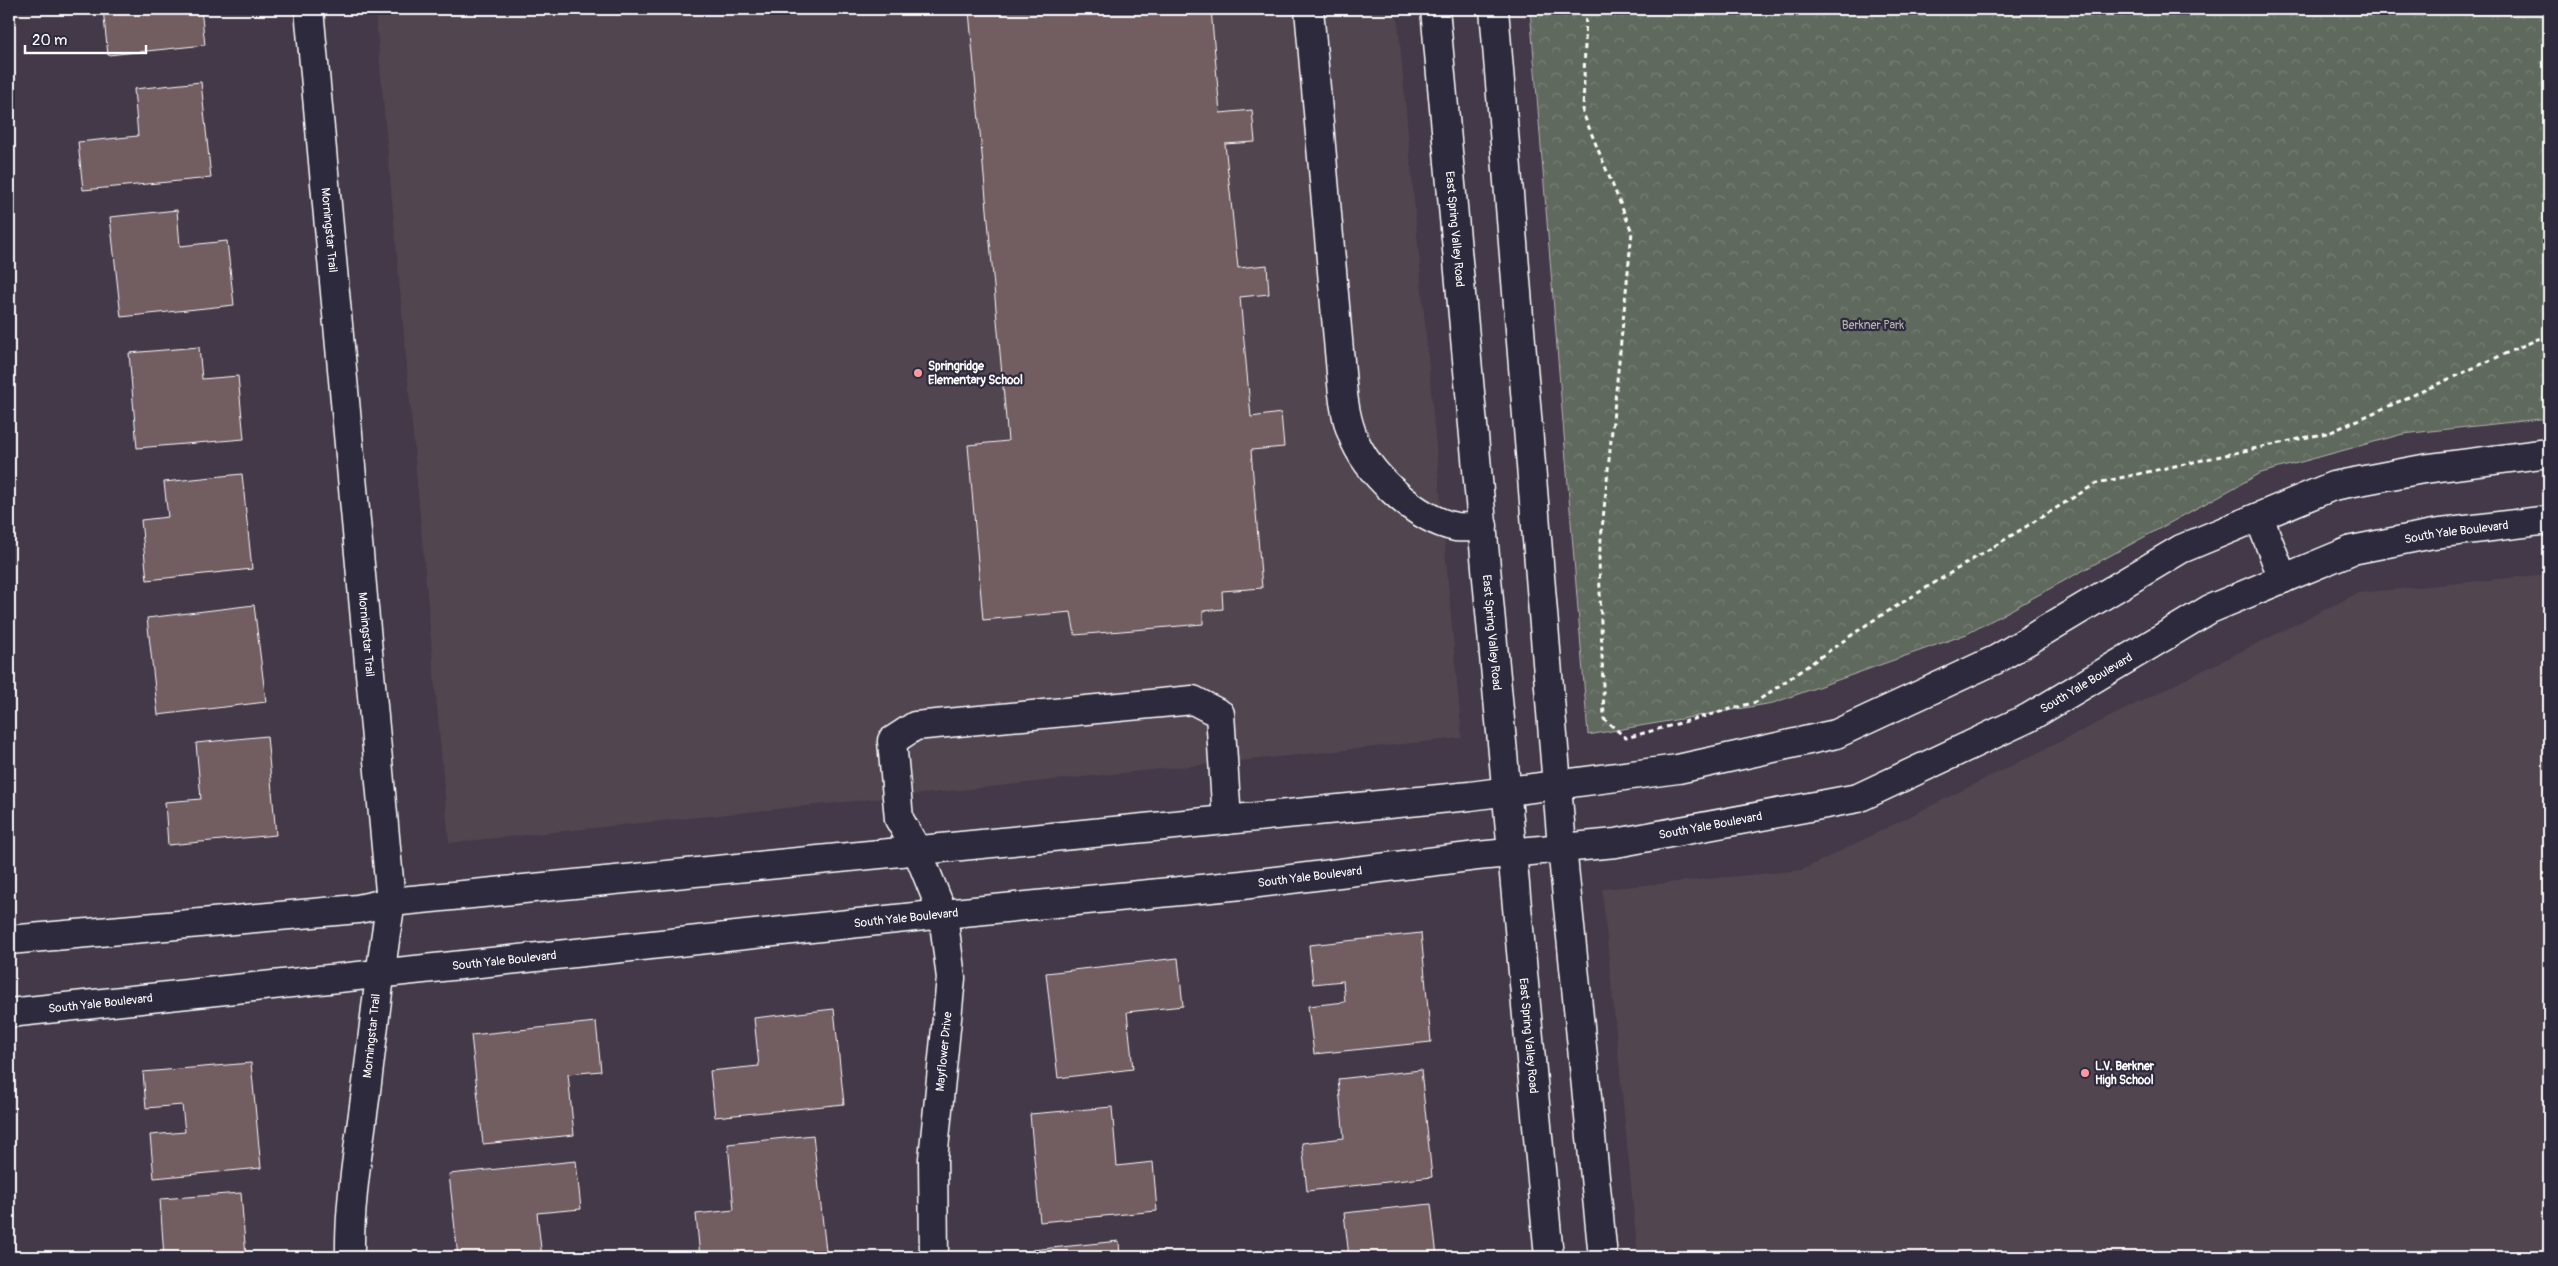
<svg xmlns="http://www.w3.org/2000/svg" width="2558" height="1266" font-family="Pangolin,sans-serif">
  <defs>
    <pattern id="park-crowns" width="20" height="18" patternUnits="userSpaceOnUse" patternTransform="scale(1.25)"><rect width="20" height="18" fill="#60695d"/><path d="M2 6a3 3 0 1 1 6 0M12 15a3 3 0 1 1 6 0" fill="none" stroke="#788075"/></pattern>
  </defs>
  <rect width="100%" height="100%" fill="#433948"/>
  <filter id="ink" filterUnits="userSpaceOnUse"><feTurbulence type="fractalNoise" baseFrequency=".02" numOctaves="2"/><feDisplacementMap in="SourceGraphic" scale="10" xChannelSelector="R" yChannelSelector="G"/><feConvolveMatrix kernelMatrix="1 2 1 2 8 2 1 2 1" color-interpolation-filters="sRGB"/></filter>
  <g filter="url(#ink)">
    <!-- built -->
    <g fill="#51444f">
      <polygon points="375,9 1397,9 1462,738 449,843"/>
      <polygon points="2549,574 2549,1257 1638,1257 1602,889 1802,870 2358,593"/>
    </g>
    <!-- park -->
    <polygon fill="url(#park-crowns)" stroke="#b0b4ae" points="1530,9 2549,9 2549,418 2403,434 2261,473 1967,634 1773,703 1588,735"/>
    <!-- building -->
    <g fill="#725d60" stroke="#fff">
      <polygon points="103,9 201,9 205,45 108,55"/>
      <polygon points="999,9 1211,9 1220,113 1252,110 1255,142 1225,144 1238,268 1267,265 1269,294 1240,297 1251,417 1281,413 1284,447 1251,450 1262,588 1222,591 1223,609 1203,611 1203,624 1075,635 1071,612 983,620 968,445 1008,441 969,11"/>
      <polygon points="201,82 211,178 83,190 78,142 138,136 134,89"/>
      <polygon points="177,210 180,246 227,241 234,305 121,317 110,217"/>
      <polygon points="199,347 202,379 238,376 244,439 137,448 129,353"/>
      <polygon points="242,474 252,569 147,580 141,520 168,517 164,482"/>
      <polygon points="254,605 266,702 158,715 147,618"/>
      <polygon points="267,736 276,835 168,845 165,802 201,799 196,743"/>
      <polygon points="1421,933 1431,1042 1314,1054 1308,1006 1345,1002 1343,981 1313,984 1309,945"/>
      <polygon points="1178,958 1183,1006 1127,1012 1133,1069 1058,1078 1046,973"/>
      <polygon points="834,1009 844,1104 715,1117 710,1071 759,1066 754,1018"/>
      <polygon points="596,1022 601,1071 568,1074 574,1135 483,1144 471,1035"/>
      <polygon points="251,1063 261,1168 154,1178 150,1135 185,1132 182,1105 146,1108 143,1072"/>
      <polygon points="1421,1070 1432,1177 1307,1191 1302,1143 1344,1138 1338,1079"/>
      <polygon points="1112,1107 1117,1166 1153,1162 1157,1211 1040,1222 1030,1114"/>
      <polygon points="813,1135 826,1251 771,1257 700,1257 696,1214 734,1210 728,1144"/>
      <polygon points="576,1161 581,1209 537,1213 542,1257 458,1257 449,1174"/>
      <polygon points="241,1193 246,1257 164,1257 160,1199"/>
      <polygon points="1431,1204 1437,1257 1349,1257 1344,1213"/>
      <polygon points="1119,1241 1120,1257 1032,1257 1032,1250"/>
    </g>
    <g fill="none" stroke-linecap="round" stroke-linejoin="round">
      <!-- minor casing -->
      <g stroke="#fff" stroke-width="31">
        <g id="minor">
          <path id="s1" d="M309,9L391,902C380,965 374,1028 366,1091C359,1146 349,1201 350,1257"/>
          <path d="M1309,9L1339,351C1342,378 1342,408 1352,434C1366,472 1415,519 1456,527C1465,528 1474,527 1483,526"/>
          <path id="s2" d="M1435,9L1549,1257"/>
          <polyline points="1494,9 1562,847 1603,1257"/>
          <polyline points="2259,517 2283,579"/>
          <polyline points="9,940 358,909 391,902 1470,796 1678,769 1836,734 1997,659 2181,549 2333,486 2423,469 2549,453"/>
          <path id="s3" d="M9,1013L943,914L1242,885L1477,856L1616,843L1858,798L2028,718L2210,609L2352,550L2433,534L2549,520"/>
          <path id="s4" d="M934,1257L933,1159L951,978L943,914L917,850L899,819L892,741L915,726L1193,700L1220,714L1227,820"/>
        </g>
      </g>
      <!-- path -->
      <polyline stroke="#fff" stroke-width="3" stroke-dasharray="5 4" stroke-linecap="butt" points="1586,9 1583,113 1632,232 1599,559 1604,719 1626,738 1756,702 1869,623 2097,483 2331,432 2549,334"/>
      <!-- minor -->
      <use href="#minor" stroke="#2f2a3d" stroke-width="28"/>
    </g>
  </g>
  <!-- markers -->
  <g fill="#ff9aa2" stroke="#2f2a3d" stroke-width="2">
    <circle cx="918" cy="373" r="5"/>
    <circle cx="2085" cy="1073" r="5"/>
  </g>
  <g text-anchor="middle" dominant-baseline="central" stroke-width="4.5" stroke-linejoin="round" paint-order="stroke">
    <!-- street labels -->
    <g font-size="12" fill="#fff" stroke="#2f2a3d">
      <text stroke="none"><textPath href="#s1" startOffset="222">Morningstar Trail</textPath></text>
      <text stroke="none"><textPath href="#s2" startOffset="221">East Spring Valley Road</textPath></text>
      <text stroke="none"><textPath href="#s3" startOffset="2522">South Yale Boulevard</textPath></text>
      <text stroke="none"><textPath href="#s2" startOffset="626">East Spring Valley Road</textPath></text>
      <text stroke="none"><textPath href="#s1" startOffset="628">Morningstar Trail</textPath></text>
      <text stroke="none"><textPath href="#s3" startOffset="2118">South Yale Boulevard</textPath></text>
      <text stroke="none"><textPath href="#s3" startOffset="1712">South Yale Boulevard</textPath></text>
      <text stroke="none"><textPath href="#s3" startOffset="1308">South Yale Boulevard</textPath></text>
      <text stroke="none"><textPath href="#s3" startOffset="902">South Yale Boulevard</textPath></text>
      <text stroke="none"><textPath href="#s3" startOffset="498">South Yale Boulevard</textPath></text>
      <text stroke="none"><textPath href="#s3" startOffset="92">South Yale Boulevard</textPath></text>
      <text transform="translate(372 1036) rotate(-84)">Morningstar Trail</text>
      <text stroke="none"><textPath href="#s2" startOffset="1031">East Spring Valley Road</textPath></text>
      <text stroke="none"><textPath href="#s4" startOffset="206">Mayflower Drive</textPath></text>
    </g>
    <!-- park labels -->
    <g font-size="12" fill="#b0b4ae" stroke="#2f2a3d">
      <text x="1873" y="325">Berkner Park</text>
    </g>
    <!-- poi labels -->
    <g font-size="12" font-weight="bold" fill="#fff" stroke="#2f2a3d" text-anchor="start">
      <text x="928" y="366">Springridge<tspan x="928" dy="14">Elementary School</tspan></text>
      <text x="2095" y="1066">L.V. Berkner<tspan x="2095" dy="14">High School</tspan></text>
    </g>
  </g>
  <!-- margin -->
  <rect width="2558" height="1266" fill="none" stroke="#2f2a3d" stroke-width="30"/>
  <rect x="15" y="15" width="2528" height="1236" fill="none" stroke="#fff" stroke-width="2" filter="url(#ink)"/>
  <!-- scale -->
  <path d="M25 45v8h121v-8" fill="none" stroke="#ffffff" stroke-width="2.5"/>
  <text x="32" y="45" font-size="15" fill="#ffffff" stroke="#2f2a3d" stroke-width="4" paint-order="stroke">20 m</text>
</svg>
